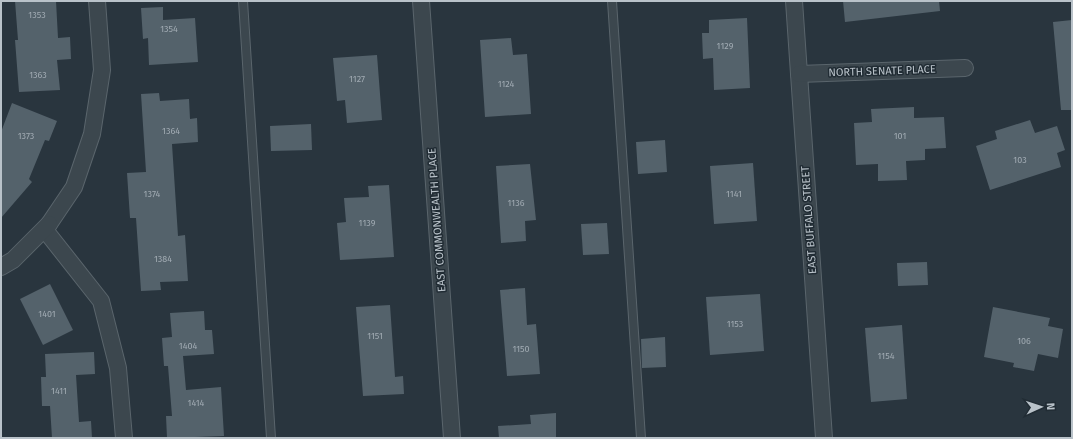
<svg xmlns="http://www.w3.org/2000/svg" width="1073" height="439" font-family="'Fira Sans',sans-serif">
  <rect width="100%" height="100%" fill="#29353e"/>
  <!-- building -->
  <g fill="#54626b">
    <polygon points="15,1 56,1 58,38 70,37 71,59 57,60 60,90 19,92 15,40 18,40"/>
    <polygon points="843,1 939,1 940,11 845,22"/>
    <polygon points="163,7 163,20 195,18 198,62 149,65 148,38 143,39 141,8"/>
    <polygon points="747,18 750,88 714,90 713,58 703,59 702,33 709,33 709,20"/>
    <polygon points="1072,20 1072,110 1061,110 1053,22"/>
    <polygon points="511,38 513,55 527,54 531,114 485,117 480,40"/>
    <polygon points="377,55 382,120 347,123 345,100 337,101 333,58"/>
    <polygon points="159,93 160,101 189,99 190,119 197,118 198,142 172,144 178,236 185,235 188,281 160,282 161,290 141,291 136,218 130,218 127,173 146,172 141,94"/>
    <polygon points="12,103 57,121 49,141 45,140 29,179 32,182 1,218 1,132"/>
    <polygon points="914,107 914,118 944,117 946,148 925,149 925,160 906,161 907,180 878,181 878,164 856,165 854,123 872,122 871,109"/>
    <polygon points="1030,120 1035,133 1057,126 1065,150 1057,153 1061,167 990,190 976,146 997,139 995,131"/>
    <polygon points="311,124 312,150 271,151 270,126"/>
    <polygon points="665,140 667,172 638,174 636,142"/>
    <polygon points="753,163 757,221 714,224 710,166"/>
    <polygon points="530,164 536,220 525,221 526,241 501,243 496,166"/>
    <polygon points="389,185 394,257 340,260 337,223 346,222 344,198 369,197 368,186"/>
    <polygon points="607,223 609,254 583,255 581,224"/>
    <polygon points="927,262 928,285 898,286 897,263"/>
    <polygon points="50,284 73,330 43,345 20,299"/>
    <polygon points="525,288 527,325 536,324 540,374 507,376 500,290"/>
    <polygon points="760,294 764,351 710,355 706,297"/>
    <polygon points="390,305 395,377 403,376 404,394 363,396 356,307"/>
    <polygon points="993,307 1050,318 1048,326 1063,329 1058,358 1038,354 1034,371 1013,367 1014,363 984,357"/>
    <polygon points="204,311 205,330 212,330 214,354 183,356 186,390 221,387 224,436 167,438 166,416 172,416 168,366 164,366 162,338 172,337 170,313"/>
    <polygon points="902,325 907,399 871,402 865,328"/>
    <polygon points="665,337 666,367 642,368 641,339"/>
    <polygon points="94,352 95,374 76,375 79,422 91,421 92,438 52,438 50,406 42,406 41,377 46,377 45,354"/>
    <polygon points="556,413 556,438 499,438 498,426 531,424 530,415"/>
  </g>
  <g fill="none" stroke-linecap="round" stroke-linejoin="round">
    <!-- service casing -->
    <g stroke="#5a656c" stroke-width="10">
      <g id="service">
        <polyline points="243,1 271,438"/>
        <polyline points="612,1 641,438"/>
      </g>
    </g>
    <!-- minor casing -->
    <g stroke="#5a656c" stroke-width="18">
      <g id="minor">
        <polyline points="97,1 102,70 92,134 74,187 45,230 101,301 118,368 124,438"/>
        <polyline points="421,1 452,438"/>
        <polyline points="794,1 824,438"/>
        <polyline points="799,74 965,68"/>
        <polyline points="1,267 13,260 49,224"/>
      </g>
    </g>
    <!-- service -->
    <use href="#service" stroke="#3c474e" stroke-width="8"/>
    <!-- minor -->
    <use href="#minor" stroke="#3c474e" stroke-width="16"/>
  </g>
  <g text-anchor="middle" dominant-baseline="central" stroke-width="3" stroke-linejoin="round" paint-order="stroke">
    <!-- number labels -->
    <g font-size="9" fill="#a0aab2">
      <text x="37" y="15">1353</text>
      <text x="169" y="29">1354</text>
      <text x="725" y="46">1129</text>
      <text x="38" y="75">1363</text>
      <text x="357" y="79">1127</text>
      <text x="506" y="84">1124</text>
      <text x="171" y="131">1364</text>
      <text x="26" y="136">1373</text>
      <text x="900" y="136">101</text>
      <text x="1020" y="160">103</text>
      <text x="152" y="194">1374</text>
      <text x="734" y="194">1141</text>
      <text x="516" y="203">1136</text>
      <text x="367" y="223">1139</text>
      <text x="163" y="259">1384</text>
      <text x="47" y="314">1401</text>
      <text x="735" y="324">1153</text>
      <text x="375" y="336">1151</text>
      <text x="1024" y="341">106</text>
      <text x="188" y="346">1404</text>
      <text x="521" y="349">1150</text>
      <text x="886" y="356">1154</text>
      <text x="59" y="391">1411</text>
      <text x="196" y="403">1414</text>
    </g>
    <!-- street labels -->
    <g font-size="11" fill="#b9c2c9" stroke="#212c34">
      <text transform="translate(882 71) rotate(-2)">NORTH SENATE PLACE</text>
      <text transform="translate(437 220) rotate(-94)">EAST COMMONWEALTH PLACE</text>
      <text transform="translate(809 220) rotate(-94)">EAST BUFFALO STREET</text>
    </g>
  </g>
  <!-- border -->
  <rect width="1073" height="439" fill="none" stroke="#b9c2c9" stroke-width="4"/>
  <!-- north arrow -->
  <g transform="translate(1041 407) rotate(87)" stroke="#212c34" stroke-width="3" paint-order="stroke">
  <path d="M0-3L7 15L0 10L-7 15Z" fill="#b9c2c9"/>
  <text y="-6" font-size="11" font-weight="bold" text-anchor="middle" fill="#b9c2c9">N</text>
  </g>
</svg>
